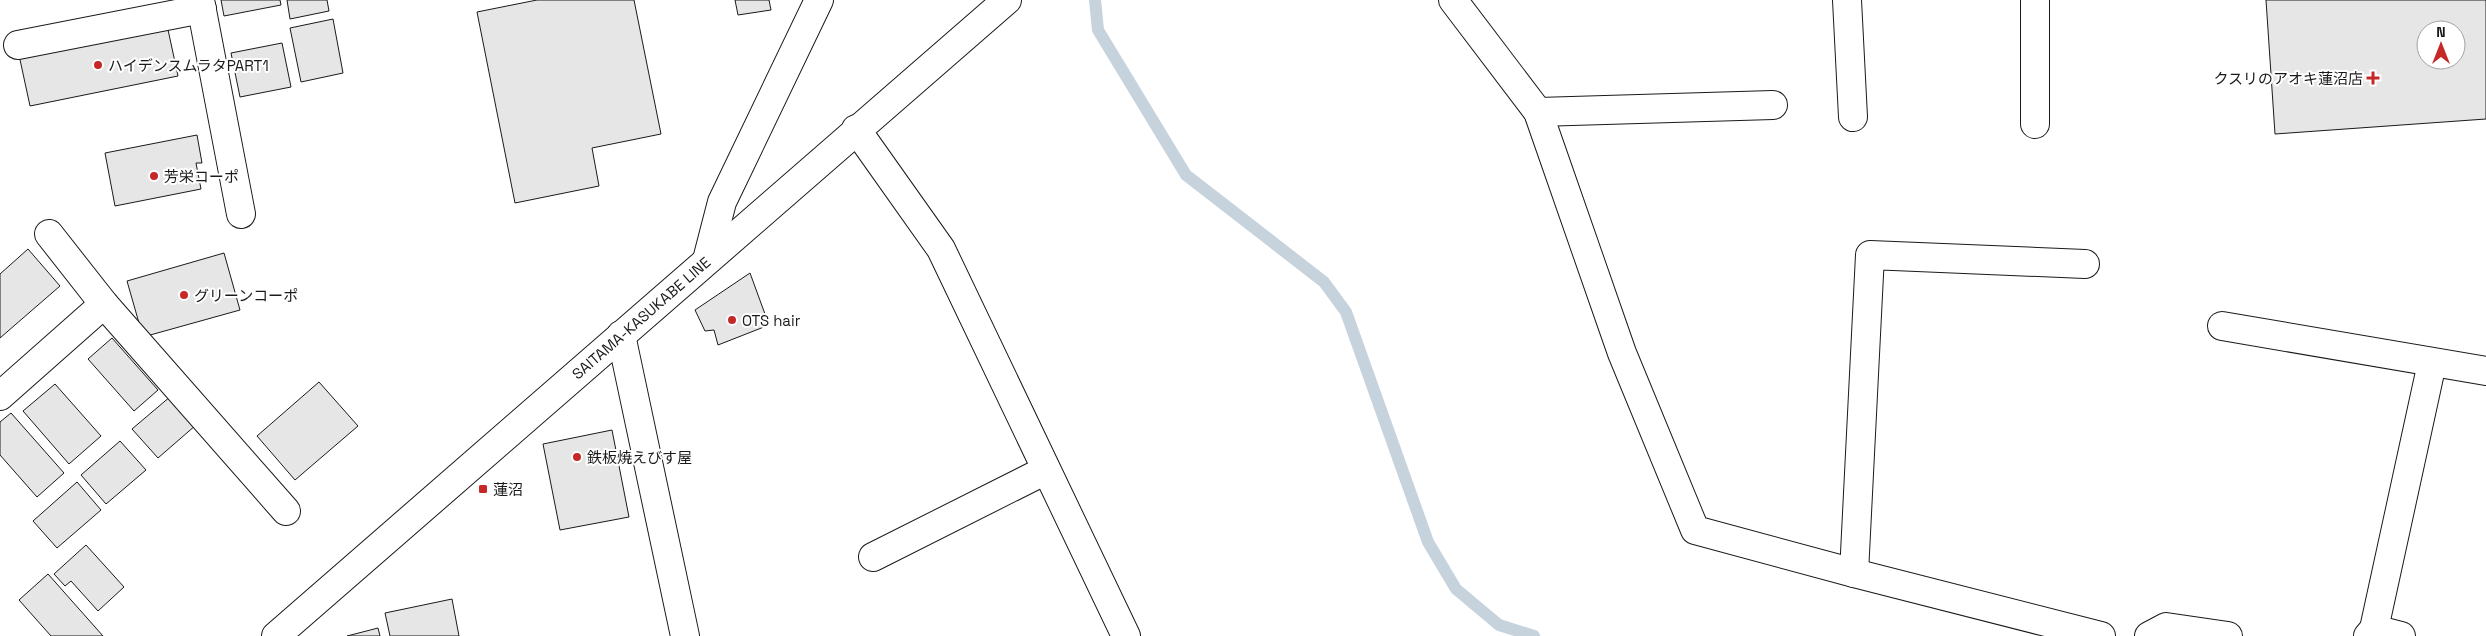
<svg xmlns="http://www.w3.org/2000/svg" width="2486" height="636" font-family="'Space Grotesk','Noto Sans JP',sans-serif">
  <rect width="100%" height="100%" fill="#fff"/>
  <g fill="none" stroke-linecap="round" stroke-linejoin="round">
    <!-- stream -->
    <polyline stroke="#c6d2dc" stroke-width="12" points="1095,0 1098,30 1186,175 1324,282 1346,312 1428,542 1456,589 1499,625 1534,636"/>
  </g>
  <!-- building -->
  <g fill="#e6e6e6" stroke="#1a1a1a" fill-rule="evenodd">
    <polygon points="221,0 280,0 281,5 224,16"/>
    <polygon points="287,0 327,0 329,11 290,19"/>
    <polygon points="537,0 634,0 661,134 592,148 599,186 515,203 477,12"/>
    <polygon points="735,0 769,0 771,10 738,15"/>
    <path d="M2266,0H2486V119L2275,134ZM2426,30H2456V60H2426Z"/>
    <polygon points="333,19 343,73 301,82 290,28"/>
    <polygon points="167,25 178,76 30,106 19,55"/>
    <polygon points="282,43 291,87 240,97 231,53"/>
    <polygon points="197,135 202,163 196,163 201,189 115,206 105,153"/>
    <polygon points="28,249 60,286 0,338 0,274"/>
    <polygon points="224,253 240,310 143,337 127,281"/>
    <polygon points="750,273 769,325 718,345 714,330 705,331 695,310"/>
    <polygon points="112,338 158,390 134,411 88,359"/>
    <polygon points="319,382 358,426 295,480 257,436"/>
    <polygon points="55,384 101,436 69,464 23,411"/>
    <polygon points="171,396 196,425 158,458 132,429"/>
    <polygon points="11,413 64,473 37,497 0,455 0,422"/>
    <polygon points="612,430 629,517 560,530 543,444"/>
    <polygon points="120,441 146,470 106,504 81,475"/>
    <polygon points="77,482 101,510 57,548 33,521"/>
    <polygon points="86,545 124,587 98,611 71,581 65,586 54,574"/>
    <polygon points="48,574 103,636 51,636 19,600"/>
    <polygon points="452,599 459,636 390,636 385,613"/>
    <polygon points="378,628 380,636 347,636"/>
  </g>
  <g fill="none" stroke-linecap="round" stroke-linejoin="round">
    <!-- minor casing -->
    <g stroke="#1a1a1a" stroke-width="30">
      <g id="minor">
        <polyline points="200,0 241,214"/>
        <polyline points="1453,0 1538,112 1622,353 1695,530 1854,573 2101,636"/>
        <polyline points="1847,0 1853,117"/>
        <polyline points="18,45 202,9"/>
        <polyline points="1538,112 1773,105"/>
        <polyline points="2035,124 2035,0"/>
        <polyline points="856,129 941,249 1126,636"/>
        <polyline points="49,234 104,304 286,511"/>
        <polyline points="707,260 722,202 819,0"/>
        <polyline points="2222,326 2486,371"/>
        <polyline points="621,335 685,636"/>
        <polyline points="0,396 104,304"/>
        <polyline points="873,557 1046,470"/>
        <polyline points="1854,573 1870,255 2085,264"/>
        <polyline points="2374,629 2432,363"/>
        <polyline points="2149,636 2166,627 2228,636"/>
        <polyline points="2368,636 2374,629 2401,636"/>
      </g>
    </g>
    <!-- major casing -->
    <g stroke="#1a1a1a" stroke-width="30">
      <polyline id="major" points="276,636 1007,0"/>
    </g>
    <!-- minor -->
    <use href="#minor" stroke="#fff" stroke-width="28"/>
    <!-- major -->
    <use href="#major" stroke="#fff" stroke-width="28"/>
  </g>
  <!-- markers -->
  <g fill="#c62828" stroke="#fff" stroke-width="2">
    <circle cx="98" cy="65" r="5"/>
    <path d="M2370.5 70.5h5v5h5v5h-5v5h-5v-5h-5v-5h5z"/>
    <circle cx="154" cy="176" r="5"/>
    <circle cx="184" cy="295" r="5"/>
    <circle cx="732" cy="320" r="5"/>
    <circle cx="577" cy="457" r="5"/>
    <rect x="478" y="484" width="10" height="10" rx="2.5"/>
  </g>
  <g text-anchor="middle" dominant-baseline="central" stroke-width="4" stroke-linejoin="round" paint-order="stroke">
    <!-- poi labels -->
    <g font-size="15" fill="#1a1a1a" stroke="#fff" text-anchor="start">
      <text x="108" y="65">ハイデンスムラタPART1</text>
      <text x="2363" y="78" text-anchor="end">クスリのアオキ蓮沼店</text>
      <text x="164" y="176">芳栄コーポ</text>
      <text x="194" y="295">グリーンコーポ</text>
      <text x="742" y="320">OTS hair</text>
      <text x="587" y="457">鉄板焼えびす屋</text>
      <text x="493" y="489">蓮沼</text>
    </g>
    <!-- street labels -->
    <g font-size="15" fill="#1a1a1a" stroke="#fff">
      <text transform="translate(641 318) rotate(-41)">SAITAMA-KASUKABE LINE</text>
    </g>
  </g>
  <!-- north arrow -->
  <g transform="translate(2441 45)"><circle r="24" fill="#ffffff" stroke="#a3a3a3"/>
  <path d="M0-4L9 19L0 12L-9 19Z" fill="#c62828"/>
  <text y="-8" font-size="14" font-weight="bold" text-anchor="middle" fill="#1a1a1a">N</text>
  </g>
</svg>
